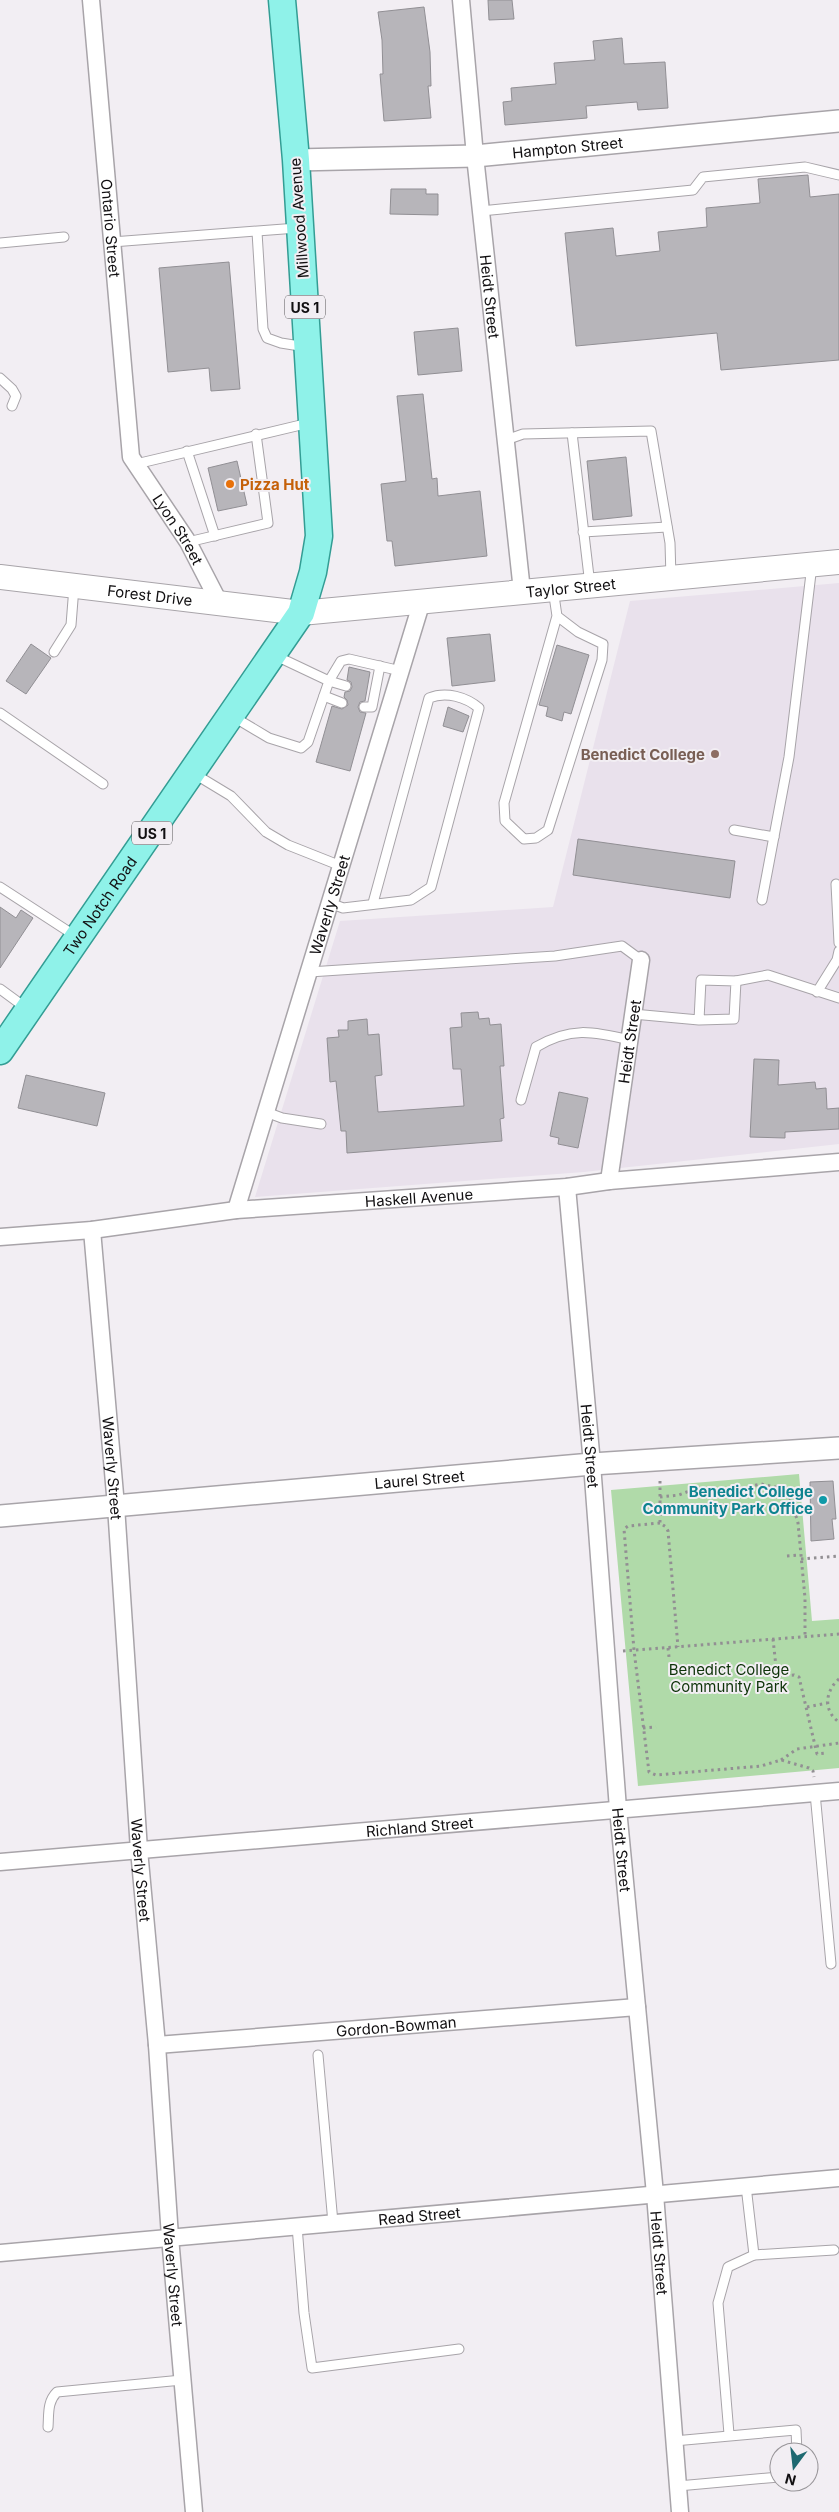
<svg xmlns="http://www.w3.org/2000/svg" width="839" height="2512" font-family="Inter,sans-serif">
  <rect width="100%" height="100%" fill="#f2eef3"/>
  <!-- built -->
  <polygon fill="#e9e1ec" points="839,583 839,1144 584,1172 255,1197 340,921 553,907 630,601"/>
  <!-- green -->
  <polygon fill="#b0daa9" points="799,1474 812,1621 839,1619 839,1768 638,1786 611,1490"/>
  <!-- building -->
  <g fill="#b7b5ba" stroke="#918f94">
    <polygon points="488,0 512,0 514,19 489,20"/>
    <polygon points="424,7 430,52 431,86 428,86 431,118 384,121 380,74 383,74 382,40 378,12"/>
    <polygon points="622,38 624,64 665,62 668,108 638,110 637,102 586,106 587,118 505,125 503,102 512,101 511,88 556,84 554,63 595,60 593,41"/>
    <polygon points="808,175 810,197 839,194 839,360 721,370 717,333 576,346 565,233 613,228 616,256 660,251 658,232 707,227 706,208 760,203 758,179"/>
    <polygon points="391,189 426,189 426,194 438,194 438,215 390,214"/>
    <polygon points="229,262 240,389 211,391 209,368 168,372 159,268"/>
    <polygon points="458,328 462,371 418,375 414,332"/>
    <polygon points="423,394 432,479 437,478 438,496 480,491 487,556 395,566 392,541 387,541 381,484 406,481 397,396"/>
    <polygon points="626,457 632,516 593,520 587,461"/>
    <polygon points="237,461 247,505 218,511 208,468"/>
    <polygon points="490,634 495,681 452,686 447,638"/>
    <polygon points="31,644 51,658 26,694 6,681"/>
    <polygon points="557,645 589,655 571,714 564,712 562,721 546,716 548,707 539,705"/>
    <polygon points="349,667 370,672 365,701 360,702 358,707 360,712 366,713 350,771 316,762 332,706 342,709 348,705 347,700 344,697 345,692 350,691 352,687 351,682 347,680"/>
    <polygon points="448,707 469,716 463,732 443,726"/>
    <polygon points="578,839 735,861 730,898 573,875"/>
    <polygon points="0,907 16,918 21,910 33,918 0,968"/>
    <polygon points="478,1012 479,1019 489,1018 490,1025 501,1024 504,1066 500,1066 504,1118 500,1119 502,1141 347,1153 346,1131 341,1131 336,1081 330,1082 327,1038 339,1037 338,1030 348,1030 348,1021 367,1019 368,1035 379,1034 382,1075 375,1076 378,1112 464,1106 461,1069 453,1069 450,1028 462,1027 461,1013"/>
    <polygon points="754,1059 779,1060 778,1085 815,1082 816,1089 826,1088 827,1109 839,1108 839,1129 785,1132 785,1138 750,1137"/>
    <polygon points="26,1075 105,1093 97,1126 18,1108"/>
    <polygon points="559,1092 588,1098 578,1148 558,1144 559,1138 550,1136"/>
    <polygon points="833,1481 836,1519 832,1519 834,1539 811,1541 810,1482"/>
  </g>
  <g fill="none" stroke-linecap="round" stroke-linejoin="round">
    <!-- service casing -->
    <g stroke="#a8a4a9" stroke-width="11">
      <g id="service">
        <polyline points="481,211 693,190 703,177 805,167 839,175"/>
        <polyline points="257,232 263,329 267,338 281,343 306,347"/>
        <polyline points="112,242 297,228"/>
        <polyline points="0,243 64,237"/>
        <polyline points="0,378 12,389 16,396 12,406"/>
        <polyline points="572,433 590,585"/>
        <polyline points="506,440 523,434 651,431 670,543 671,578"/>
        <polyline points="187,451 215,536"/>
        <polyline points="136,464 309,423"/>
        <polyline points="583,532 667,527"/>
        <polyline points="188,542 268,523 256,434"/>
        <polyline points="553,589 557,616 578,632 603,644 602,660 548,830 536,838 524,839 505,821 504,803 557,616"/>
        <polyline points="54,652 71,625 74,587"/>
        <polyline points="346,686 329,681 341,661 349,659 401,671"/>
        <polyline points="324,696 342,703"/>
        <polyline points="364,707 372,707 380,666"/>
        <polyline points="0,713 103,784"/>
        <polyline points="232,716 269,738 301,748 308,742 329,681 274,655"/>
        <polyline points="193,773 231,796 266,832 288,845 341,866"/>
        <polyline points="734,830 774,837"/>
        <polyline points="836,884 839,943"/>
        <polyline points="0,887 77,937"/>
        <polyline points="762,900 789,757 812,565"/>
        <path d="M330,903L343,908L411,900L431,887L479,708C466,697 446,691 429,698L373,903"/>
        <polyline points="309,972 555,956 622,946 641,960"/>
        <polyline points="736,981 768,975 839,998"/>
        <polyline points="0,989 26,1008"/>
        <polyline points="817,992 837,960 839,951"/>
        <polyline points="633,1014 699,1020 734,1019 736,981 701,980 699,1020"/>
        <path d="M521,1100L536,1047C570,1027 592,1031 629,1040"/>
        <polyline points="266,1112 282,1118 321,1124"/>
        <polyline points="815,1793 831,1964"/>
        <polyline points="318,2055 333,2223"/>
        <polyline points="746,2186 754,2255 834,2250"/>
        <polyline points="297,2226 304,2313 312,2368 459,2349"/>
        <path d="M48,2427C49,2414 47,2402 57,2392L182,2380"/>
        <polyline points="729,2434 718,2303 728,2267 754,2255"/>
        <polyline points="674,2441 796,2430 797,2452"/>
        <polyline points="678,2486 779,2477"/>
      </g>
    </g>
    <!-- minor casing -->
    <g stroke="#a8a4a9" stroke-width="19">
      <g id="minor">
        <path id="s1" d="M91,0L131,457L188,542L220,604"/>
        <path id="s2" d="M461,0L475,156L522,591"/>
        <path id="s3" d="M609,1181L641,960"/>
        <path id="s4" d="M567,1187L592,1464L618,1809L655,2194L680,2512"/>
        <path id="s5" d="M236,1210L422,601"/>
        <path id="s6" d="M92,1230L116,1506L139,1850L157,2045L170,2237L194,2512"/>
        <path id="s7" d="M0,1237L92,1230L236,1210L567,1187L609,1181L839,1162"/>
        <path id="s8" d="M0,1862L839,1791"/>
        <path id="s9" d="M157,2045L637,2007"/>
        <path id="s10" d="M0,2253L839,2178"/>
      </g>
    </g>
    <!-- tertiary casing -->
    <g stroke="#a8a4a9" stroke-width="24">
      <g id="tertiary">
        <path id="s11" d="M296,160L475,156L839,121"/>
        <path id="s12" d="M0,1516L592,1464L839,1448"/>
      </g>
    </g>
    <!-- secondary casing -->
    <g stroke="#a8a4a9" stroke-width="26">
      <g id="secondary">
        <path id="s13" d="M0,577L301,613L839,562"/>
      </g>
    </g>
    <!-- primary casing -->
    <g stroke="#339d94" stroke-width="29">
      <g id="primary">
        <path id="s14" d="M0,1051L301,613L313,572L319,536L296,160L282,0"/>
      </g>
    </g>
    <!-- path -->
    <g stroke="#928f93" stroke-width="3" stroke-dasharray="2.5 4" stroke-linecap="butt">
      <polyline points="660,1481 660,1523 666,1527 668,1531 678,1647"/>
      <polyline points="660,1497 679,1495 697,1488 724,1492 761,1484 780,1488 787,1493 792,1502 798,1523 805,1598 805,1637"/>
      <polyline points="660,1523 628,1526 624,1529 634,1650 649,1772 656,1775 761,1766 781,1760 809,1768 813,1771 814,1777"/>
      <polyline points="787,1556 800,1555"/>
      <polyline points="801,1559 839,1556"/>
      <polyline points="773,1639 777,1676 794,1675 799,1677 817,1754 827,1753"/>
      <polyline points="668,1648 669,1657"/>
      <polyline points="623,1651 839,1634"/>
      <path d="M839,1679C825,1691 823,1711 839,1722"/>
      <polyline points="807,1707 827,1703"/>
      <polyline points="643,1728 656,1727"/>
      <polyline points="781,1760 797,1749 839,1743"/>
    </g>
    <!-- service -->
    <use href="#service" stroke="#fff" stroke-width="9"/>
    <!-- minor -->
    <use href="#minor" stroke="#fff" stroke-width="16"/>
    <!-- tertiary -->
    <use href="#tertiary" stroke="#fff" stroke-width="21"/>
    <!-- secondary -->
    <use href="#secondary" stroke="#fff" stroke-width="24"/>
    <!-- primary -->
    <use href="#primary" stroke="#8ff2e9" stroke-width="26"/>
  </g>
  <!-- markers -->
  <circle fill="#e8710a" stroke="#f2eef3" stroke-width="2" cx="230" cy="484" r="5"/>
  <circle fill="#8d6e63" stroke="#f2eef3" stroke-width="2" cx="715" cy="754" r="5"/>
  <circle fill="#0f9aa8" stroke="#f2eef3" stroke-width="2" cx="823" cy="1500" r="5"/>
  <g text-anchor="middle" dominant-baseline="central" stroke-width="4" stroke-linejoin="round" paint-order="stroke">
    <!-- shield labels -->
    <g fill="#f2eef3" stroke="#545255" stroke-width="1">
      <rect x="285" y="295.5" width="40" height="23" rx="4"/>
      <rect x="132" y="821.5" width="40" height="23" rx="4"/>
    </g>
    <g font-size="14" font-weight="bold" fill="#110f11">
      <text x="305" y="307">US 1</text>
      <text x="152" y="833">US 1</text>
    </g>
    <!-- street labels -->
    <g font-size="15" fill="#110f11" stroke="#f2eef3">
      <text stroke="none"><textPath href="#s11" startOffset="272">Hampton Street</textPath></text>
      <text transform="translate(299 218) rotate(-94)">Millwood Avenue</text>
      <text stroke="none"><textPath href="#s1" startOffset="229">Ontario Street</textPath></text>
      <text stroke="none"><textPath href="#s2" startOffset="298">Heidt Street</textPath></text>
      <text stroke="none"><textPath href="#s1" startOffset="545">Lyon Street</textPath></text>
      <text stroke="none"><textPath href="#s13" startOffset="574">Taylor Street</textPath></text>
      <text stroke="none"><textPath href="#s13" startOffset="151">Forest Drive</textPath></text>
      <text stroke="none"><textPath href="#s5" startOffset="319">Waverly Street</textPath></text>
      <text stroke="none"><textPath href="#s14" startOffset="176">Two Notch Road</textPath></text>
      <text stroke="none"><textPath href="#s3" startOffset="141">Heidt Street</textPath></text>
      <text stroke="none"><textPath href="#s7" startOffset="421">Haskell Avenue</textPath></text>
      <text stroke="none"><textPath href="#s4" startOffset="260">Heidt Street</textPath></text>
      <text stroke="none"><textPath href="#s6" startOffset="239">Waverly Street</textPath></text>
      <text stroke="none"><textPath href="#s12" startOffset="421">Laurel Street</textPath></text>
      <text stroke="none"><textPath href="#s8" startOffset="421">Richland Street</textPath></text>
      <text stroke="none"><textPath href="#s4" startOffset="665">Heidt Street</textPath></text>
      <text stroke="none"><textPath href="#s6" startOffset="642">Waverly Street</textPath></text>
      <text stroke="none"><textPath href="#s9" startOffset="240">Gordon-Bowman</textPath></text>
      <text stroke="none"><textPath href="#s10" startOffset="421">Read Street</textPath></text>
      <text stroke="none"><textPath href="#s4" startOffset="1070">Heidt Street</textPath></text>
      <text stroke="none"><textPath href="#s6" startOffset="1048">Waverly Street</textPath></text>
    </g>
    <!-- food labels -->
    <g font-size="15" font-weight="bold" fill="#c56008" stroke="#f2eef3" text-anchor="start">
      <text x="240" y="484">Pizza Hut</text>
    </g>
    <!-- education labels -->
    <g font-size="15" font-weight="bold" fill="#785e54" stroke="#f2eef3" text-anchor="end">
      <text x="705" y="754">Benedict College</text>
    </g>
    <!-- culture labels -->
    <g font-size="15" font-weight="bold" fill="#0d838f" stroke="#f2eef3" text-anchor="end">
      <text x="813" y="1491">Benedict College<tspan x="813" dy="17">Community Park Office</tspan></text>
    </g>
    <!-- park labels -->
    <g font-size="15" fill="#0e3409" stroke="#f2eef3">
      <text x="729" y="1669">Benedict College<tspan x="729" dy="17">Community Park</tspan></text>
    </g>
  </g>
  <!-- north arrow -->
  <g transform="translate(794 2467) rotate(195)"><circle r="24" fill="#f2eef3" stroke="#989599"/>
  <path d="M0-4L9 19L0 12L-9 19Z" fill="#1e6971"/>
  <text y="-8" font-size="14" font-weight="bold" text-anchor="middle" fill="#110f11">N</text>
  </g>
</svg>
